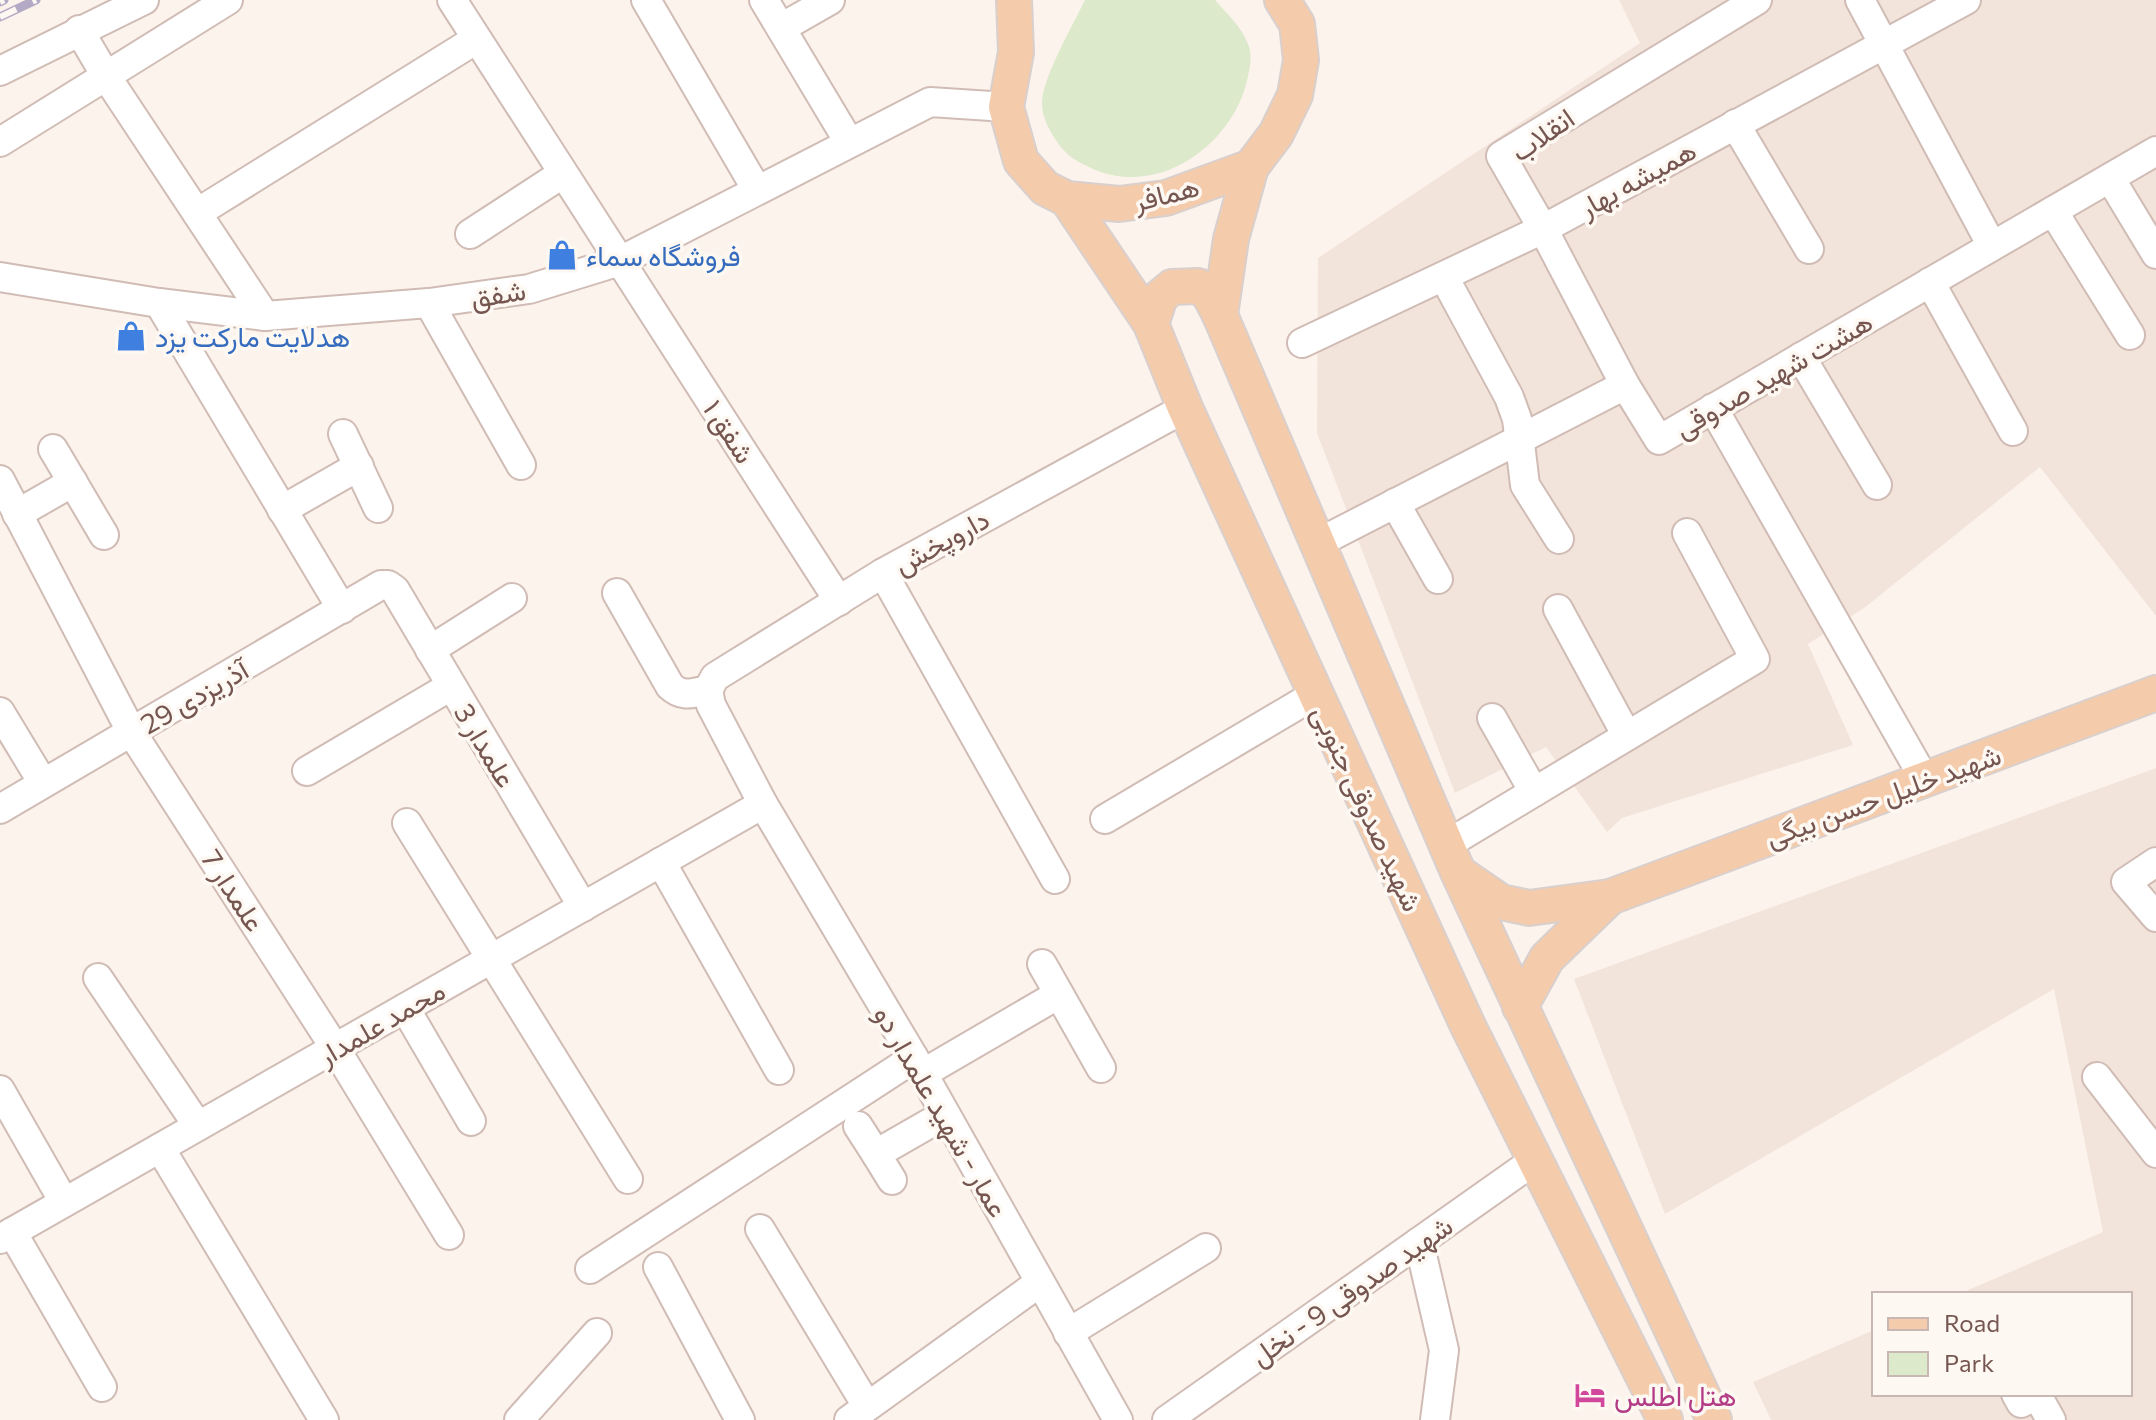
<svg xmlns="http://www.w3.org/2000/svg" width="2156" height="1420" font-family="Commissioner,Vazirmatn,sans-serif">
  <rect width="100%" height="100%" fill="#fcf3ed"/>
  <!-- residential -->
  <g fill="#f3e4db">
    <polygon points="1619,0 2156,0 2156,616 2040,467 1864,608 1808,644 1853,745 1622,818 1607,832 1546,747 1455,793 1317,433 1318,258 1640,43"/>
    <polygon points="2156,768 2156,1420 1771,1420 1753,1382 1874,1330 1874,1394 2130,1394 2130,1294 1959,1294 2103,1232 2054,989 1665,1214 1574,979"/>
  </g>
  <!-- green -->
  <path fill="#dde9cb" d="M1085,0H1215C1227,14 1241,26 1248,44C1254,57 1248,78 1244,91C1223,153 1151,198 1089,167C1076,161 1069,157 1060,146C1051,133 1041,118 1042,101C1044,75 1073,25 1085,0Z"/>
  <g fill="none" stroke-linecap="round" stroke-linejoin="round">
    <!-- minor casing -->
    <g stroke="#d0bcb5" stroke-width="32">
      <g id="minor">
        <polyline points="452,0 839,601"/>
        <polyline points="646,0 757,190"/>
        <polyline points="764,0 849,142"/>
        <polyline points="1860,0 1992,246"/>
        <polyline points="781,28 830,0"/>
        <polyline points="79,30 106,76 265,316"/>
        <polyline points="0,71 144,0"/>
        <polyline points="1735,124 1809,249"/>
        <polyline points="0,142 228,0"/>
        <polyline points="2110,178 2156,254"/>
        <polyline points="2053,211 2130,335"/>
        <polyline points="197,213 475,40"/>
        <polyline points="470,234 562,174"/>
        <polyline points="0,277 159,303 265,316 429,303 529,289 620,261 930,102 1006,107"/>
        <polyline points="1444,277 1509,397 1517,419 1525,485 1559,539"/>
        <polyline points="1930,282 2013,431"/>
        <polyline points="159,303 342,609"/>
        <polyline points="429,303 521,465"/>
        <polyline points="1302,343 1543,229 1966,0"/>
        <polyline points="1801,357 1877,485"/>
        <polyline points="1625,385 1543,229 1501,156 1757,0"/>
        <polyline points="1713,408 1925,780"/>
        <polyline points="343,434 378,508"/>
        <polyline points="53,449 104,535"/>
        <polyline points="0,480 132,733 335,1048 449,1235"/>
        <polyline points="1395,503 1438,579"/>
        <polyline points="282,510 359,466"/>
        <polyline points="17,514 73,482"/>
        <polyline points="1318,543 1625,385 1659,440 2156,151"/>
        <polyline points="883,573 1055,879"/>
        <path d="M617,593L670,686C683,698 693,693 708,690"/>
        <polyline points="1558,609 1627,736"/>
        <polyline points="430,650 512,598"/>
        <polyline points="708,690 711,705 763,804 914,1058 1118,1420"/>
        <polyline points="708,690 715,677 883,573 1185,408"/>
        <polyline points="0,712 43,783"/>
        <polyline points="1492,718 1534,792"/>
        <polyline points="307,771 451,686"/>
        <polyline points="0,809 381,585 388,585 395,590 583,907"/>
        <polyline points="1105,819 1316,694"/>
        <polyline points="407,823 628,1179"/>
        <polyline points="1446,845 1755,659 1687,533"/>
        <polyline points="661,862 779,1070"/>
        <polyline points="2156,862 2126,882 2156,917"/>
        <polyline points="1042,964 1101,1068"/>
        <polyline points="98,978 198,1126"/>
        <polyline points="405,1008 471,1121"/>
        <polyline points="922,1074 1059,994"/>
        <polyline points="2097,1077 2156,1153"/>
        <polyline points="0,1090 64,1202"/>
        <polyline points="858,1126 876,1154"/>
        <polyline points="160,1148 324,1420"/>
        <polyline points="892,1180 876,1154 944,1115"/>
        <polyline points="760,1229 867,1406"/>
        <polyline points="12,1232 102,1387"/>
        <polyline points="0,1239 763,804"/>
        <polyline points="1419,1242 1444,1350 1435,1420"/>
        <polyline points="658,1267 740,1420"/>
        <polyline points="590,1269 914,1058"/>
        <polyline points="1068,1333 1206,1248"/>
        <polyline points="2016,1394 2021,1403 2037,1395 2051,1420"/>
        <polyline points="519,1420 597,1333"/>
        <polyline points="849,1420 1039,1283"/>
        <polyline points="1167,1420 1535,1160"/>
      </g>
    </g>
    <!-- major casing -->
    <g stroke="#d9d0ce" stroke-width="38">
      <g id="major">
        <polyline points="1014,0 1016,52 1006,107 1021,161 1045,188 1067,199 1119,204 1166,198 1251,167 1276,134 1295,95 1301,60 1297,24 1282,0"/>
        <polyline points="1251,167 1231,239 1220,315 1458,872 1714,1420"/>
        <polyline points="1067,199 1151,324 1185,408 1468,1026 1665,1420"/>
        <polyline points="1151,324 1160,297 1172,287 1198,286 1209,294 1220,315"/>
        <polyline points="1460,874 1501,902 1529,908 1610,897 1547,958 1520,1007"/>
        <polyline points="1610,897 2156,693"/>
      </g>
    </g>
    <!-- minor -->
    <use href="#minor" stroke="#fff" stroke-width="28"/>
    <!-- major -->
    <use href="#major" stroke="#f4cbab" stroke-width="34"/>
    <!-- rail casing -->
    <g stroke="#b4aac6" stroke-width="9">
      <g id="rail">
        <polyline points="0,2 4,0"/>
        <polyline points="0,17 36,0"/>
      </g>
    </g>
    <!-- rail -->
    <use href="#rail" stroke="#fef8f3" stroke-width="6" stroke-dasharray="18" stroke-linecap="butt"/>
  </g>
  <!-- icons -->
  <defs>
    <g id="shop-bare" transform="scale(2.4)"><path d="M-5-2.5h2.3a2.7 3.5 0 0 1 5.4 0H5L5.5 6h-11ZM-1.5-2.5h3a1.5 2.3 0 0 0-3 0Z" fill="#3f7fe0" stroke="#fef8f3" stroke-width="2.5" paint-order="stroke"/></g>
    <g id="hotel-bare" transform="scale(2.4)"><path d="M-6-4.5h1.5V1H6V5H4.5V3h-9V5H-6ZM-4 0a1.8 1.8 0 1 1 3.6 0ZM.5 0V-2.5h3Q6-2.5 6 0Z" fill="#d1479c" stroke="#fef8f3" stroke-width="2.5" paint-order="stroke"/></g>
  </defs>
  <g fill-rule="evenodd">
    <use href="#shop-bare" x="562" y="255"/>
    <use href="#shop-bare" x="131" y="336"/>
    <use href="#hotel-bare" x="1590" y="1395"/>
  </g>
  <g text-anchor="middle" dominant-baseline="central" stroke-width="7" stroke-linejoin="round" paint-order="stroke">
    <!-- street labels -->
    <g font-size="28" fill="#765650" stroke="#fef8f3">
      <text transform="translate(1542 134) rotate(-35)">انقلاب</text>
      <text transform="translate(1637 178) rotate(-29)">همیشه بهار</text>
      <text transform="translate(1166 193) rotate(-14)">همافر</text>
      <text transform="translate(498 293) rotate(-9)">شفق</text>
      <text transform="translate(1773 374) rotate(-30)">هشت شهید صدوقی</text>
      <text transform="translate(730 431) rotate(57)">شفق ۱</text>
      <text transform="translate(941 541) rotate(-29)">داروپخش</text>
      <text transform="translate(194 696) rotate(-30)">آذریزدی 29</text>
      <text transform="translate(486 745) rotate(59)">علمدار 3</text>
      <text transform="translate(1883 795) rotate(-20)">شهید خلیل حسن بیگی</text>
      <text transform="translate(1368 808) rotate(65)">شهید صدوقی جنوبی</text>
      <text transform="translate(234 890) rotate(57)">علمدار 7</text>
      <text transform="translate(381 1022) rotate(-30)">محمد علمدار</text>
      <text transform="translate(942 1111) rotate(60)">عمار - شهید علمدار دو</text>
      <text transform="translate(1351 1290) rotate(-35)">شهید صدوقی 9 - نخل</text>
    </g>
    <!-- shop labels -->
    <g font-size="28" fill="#366cbe" stroke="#fef8f3" text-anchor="start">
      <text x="586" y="255">فروشگاه سماء</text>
      <text x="155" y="336">هدلایت مارکت یزد</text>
    </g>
    <!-- hotel labels -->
    <g font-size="28" fill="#b23c85" stroke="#fef8f3" text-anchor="start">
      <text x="1614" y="1395">هتل اطلس</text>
    </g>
  </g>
  <!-- legend -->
  <rect x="1872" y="1292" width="260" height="104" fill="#fef8f3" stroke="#c8b7b2" stroke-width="2"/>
  <rect x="1888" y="1318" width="40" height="12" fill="#f4cbab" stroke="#c8b7b2" stroke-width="2"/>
  <text x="1944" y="1332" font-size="24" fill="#765650">Road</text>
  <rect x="1888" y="1352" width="40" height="24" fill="#dde9cb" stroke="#c8b7b2" stroke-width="2"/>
  <text x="1944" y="1372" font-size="24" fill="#765650">Park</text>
</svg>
